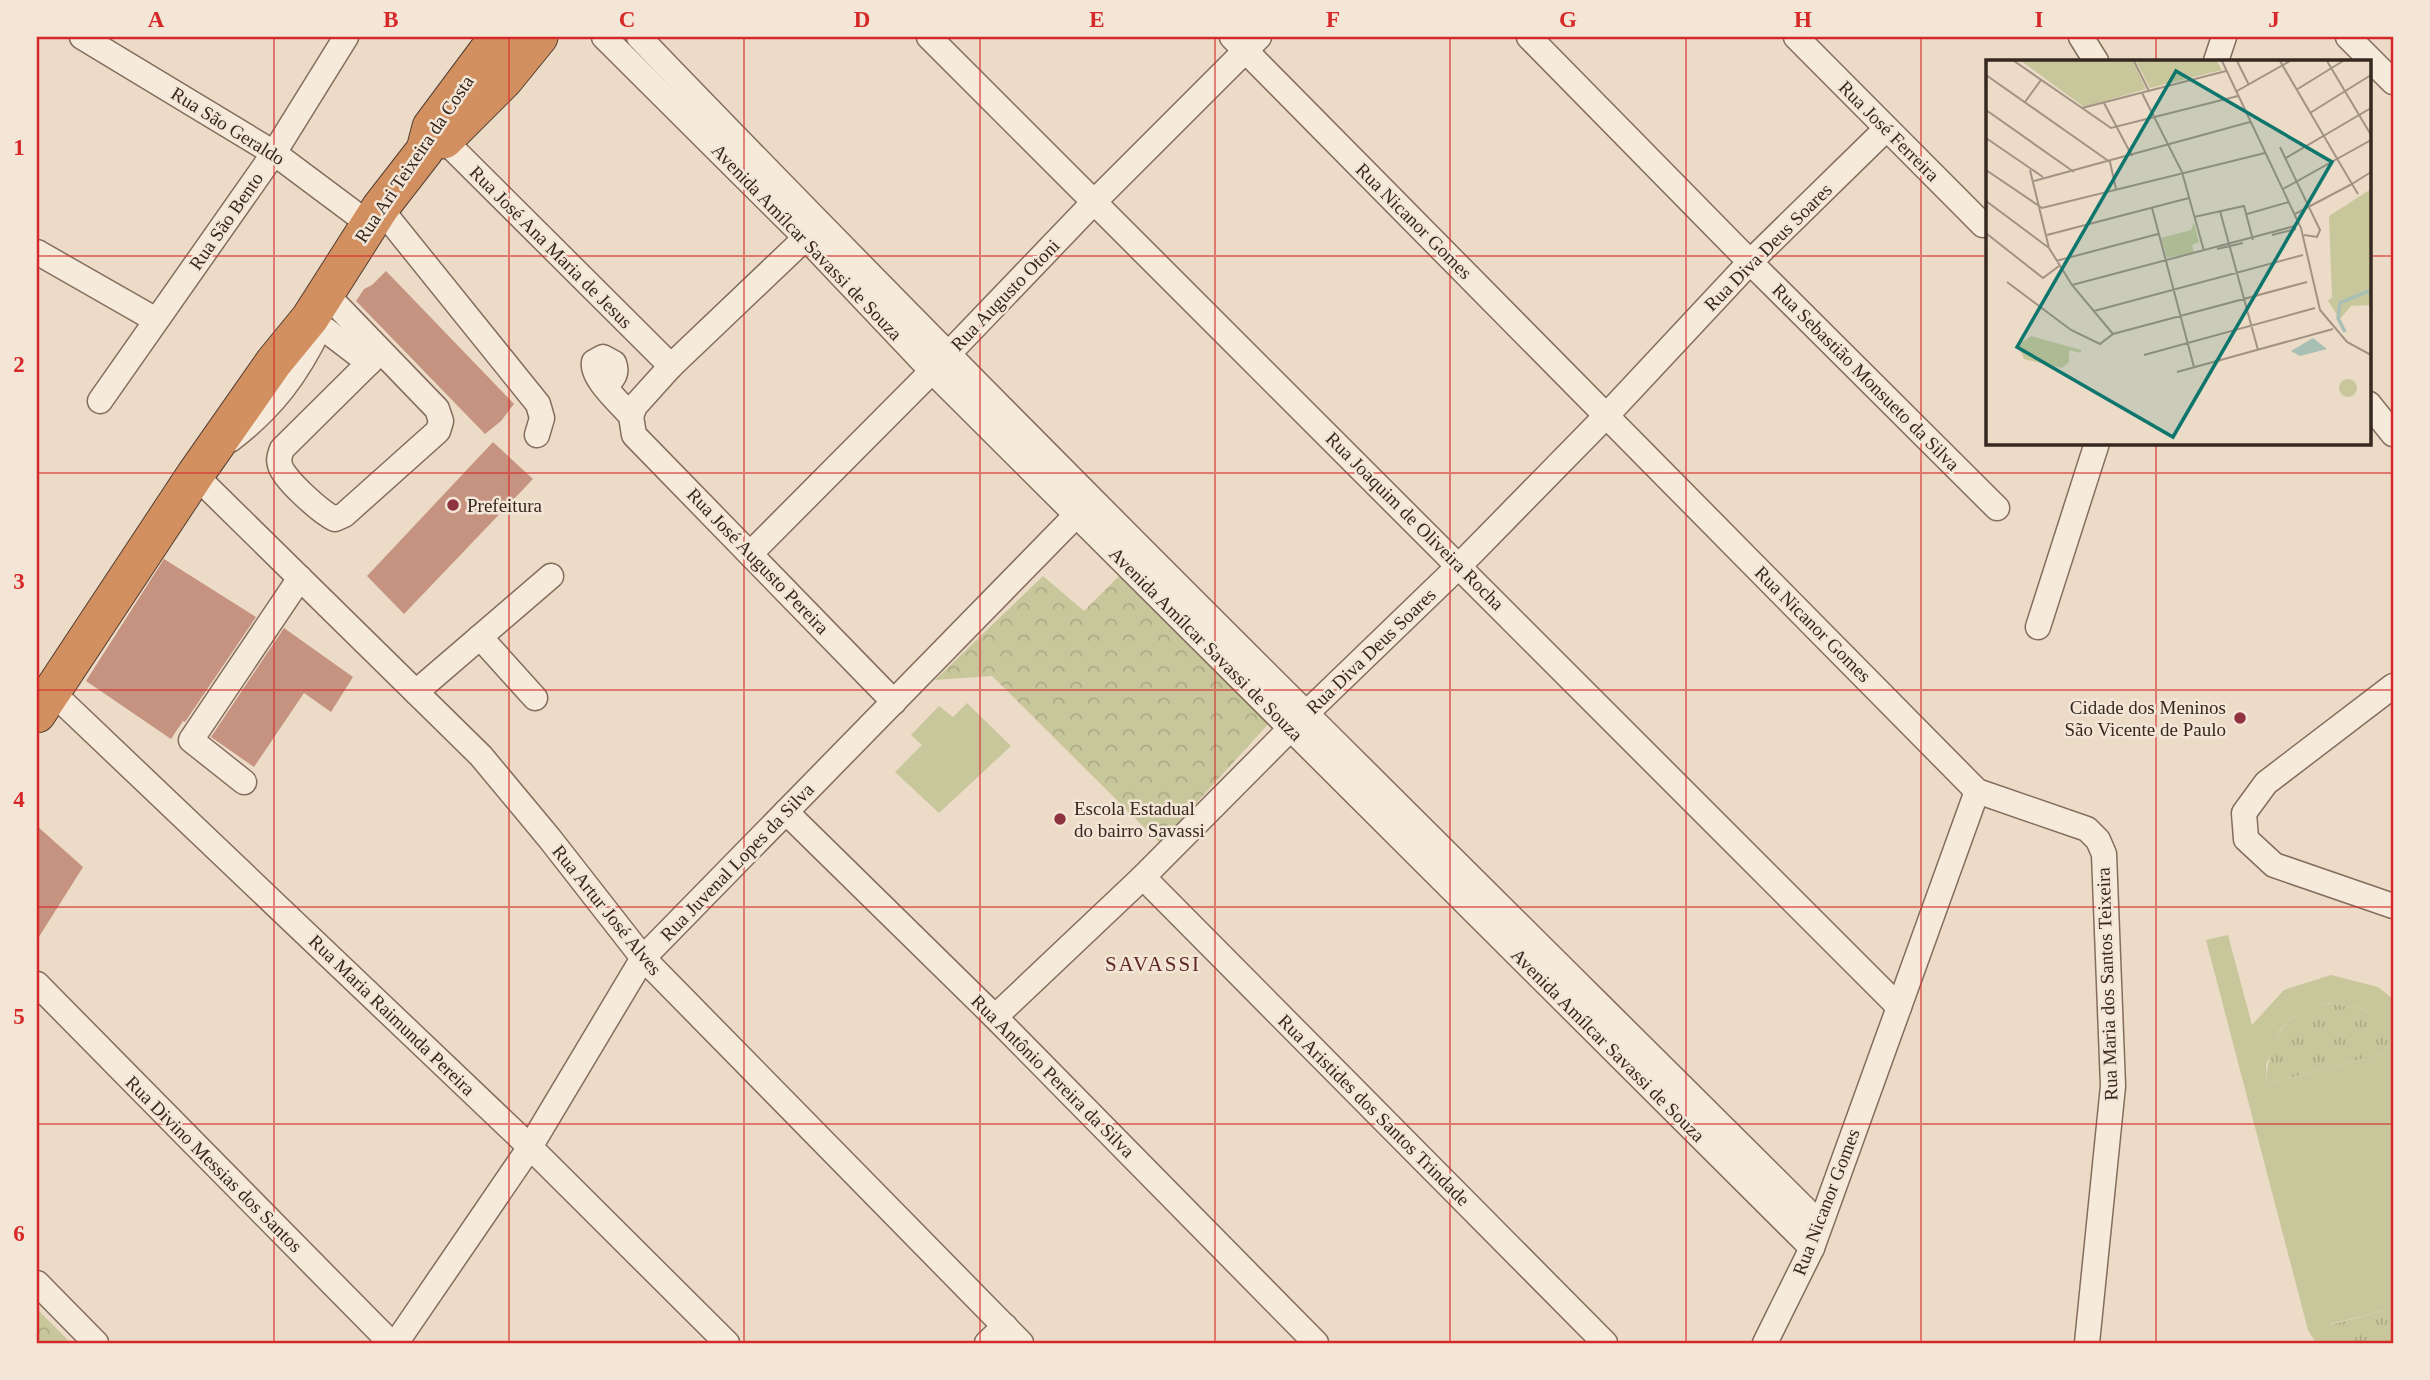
<svg xmlns="http://www.w3.org/2000/svg" width="2430" height="1380" font-family="'Times New Roman',serif">
  <defs>
    <pattern id="grass-tufts" width="24" height="20" patternUnits="userSpaceOnUse" patternTransform="scale(1.75)"><rect width="24" height="20" fill="#c8c79c"/><path d="M3 7l-1-3M5 7V3M7 7l1-3M15 17l-1-3M17 17v-4M19 17l1-3" fill="none" stroke="#acab86"/></pattern>
    <pattern id="forest-crowns" width="20" height="18" patternUnits="userSpaceOnUse" patternTransform="scale(1.75)"><rect width="20" height="18" fill="#c8c79c"/><path d="M2 6a3 3 0 1 1 6 0M12 15a3 3 0 1 1 6 0" fill="none" stroke="#acab86"/></pattern>
  </defs>
  <rect width="100%" height="100%" fill="#ebdbc7"/>
  <!-- grass -->
  <g fill="url(#grass-tufts)">
    <path d="M2327,1003L2364,1009L2393,1033V1051L2267,1084C2266,1061 2273,1034 2291,1019C2301,1011 2316,1008 2327,1003Z"/>
    <polygon points="2393,1308 2393,1343 2348,1343 2329,1325"/>
  </g>
  <!-- forest -->
  <g fill="url(#forest-crowns)">
    <polygon points="1124,571 1270,722 1160,843 992,676 935,680 1043,576 1084,611"/>
    <polygon points="37,1309 71,1343 37,1343"/>
  </g>
  <!-- pitch -->
  <g fill="#c8c79c">
    <polygon points="967,703 1011,746 939,813 895,772 922,745 911,735 939,706 953,717"/>
    <polygon points="2228,935 2252,1025 2284,990 2331,975 2378,987 2393,999 2393,1034 2364,1009 2327,1003 2293,1017 2280,1030 2266,1065 2267,1084 2393,1051 2393,1308 2330,1324 2348,1343 2316,1343 2308,1330 2206,940"/>
  </g>
  <!-- building -->
  <g fill="#c69380">
    <polygon points="386,271 514,404 501,421 485,434 356,301 364,289 372,285"/>
    <polygon points="493,442 533,479 404,614 367,576"/>
    <polygon points="164,559 256,617 185,722 183,721 171,739 86,681"/>
    <polygon points="284,628 353,677 331,712 304,693 254,767 211,737"/>
    <polygon points="37,826 83,867 37,940"/>
  </g>
  <g fill="none" stroke-linecap="round" stroke-linejoin="round">
    <!-- minor casing -->
    <g stroke="#856d5e" stroke-width="27">
      <g id="minor">
        <polyline points="82,37 274,153 369,224"/>
        <polyline points="604,37 806,238 932,371 1812,1248"/>
        <path d="M639,37C1026,439 1424,830 1820,1224"/>
        <polyline points="929,37 1899,1007"/>
        <polyline points="1232,37 1977,791 2087,829 2098,840 2104,854 2113,1086 2087,1343"/>
        <polyline points="1529,37 1750,262 1997,508"/>
        <polyline points="1796,37 1983,225"/>
        <polyline points="2081,37 2096,61"/>
        <polyline points="2348,37 2393,82"/>
        <polyline points="2216,61 2224,37"/>
        <polyline points="434,130 671,366"/>
        <polyline points="380,208 538,404 542,418 537,435"/>
        <polyline points="37,252 156,320"/>
        <path d="M325,293L437,409L441,421L438,431L344,515L335,519C322,513 283,479 280,465C278,459 280,455 282,449L381,351"/>
        <polyline points="310,318 369,363"/>
        <path d="M606,386C613,378 618,374 614,363L603,357L594,362C591,378 620,403 631,416"/>
        <polyline points="100,401 274,153 346,37"/>
        <polyline points="2369,404 2393,434"/>
        <polyline points="631,416 634,435 894,702"/>
        <polyline points="631,416 635,406 671,366 817,227"/>
        <path d="M230,440C272,408 297,375 320,327"/>
        <polyline points="195,475 481,756 550,839 643,958 1021,1343"/>
        <polyline points="751,553 932,371 1095,201 1259,37"/>
        <polyline points="2038,627 2097,443"/>
        <polyline points="480,637 535,698"/>
        <polyline points="2393,686 2266,783 2244,813 2246,839 2274,865 2393,906"/>
        <polyline points="52,692 530,1147 727,1343"/>
        <polyline points="416,692 551,576"/>
        <polyline points="244,782 191,740 300,578"/>
        <polyline points="786,812 995,1017 1316,1343"/>
        <polyline points="1143,877 1605,1343"/>
        <polyline points="37,984 391,1343"/>
        <polyline points="995,1017 1143,877 1290,729 1459,566 1607,415 1750,262 1886,129"/>
        <polyline points="37,1283 96,1343"/>
        <polyline points="396,1343 530,1147 643,958 1088,503"/>
        <polyline points="987,1343 1005,1326"/>
        <polyline points="1765,1343 1812,1248 1977,791"/>
      </g>
    </g>
    <!-- highway casing -->
    <g stroke="#533d32" stroke-width="39">
      <g id="highway">
        <polyline points="444,140 504,80 539,37"/>
        <polyline points="37,714 195,475 274,362 310,318 380,208 425,150 431,127 498,37"/>
      </g>
    </g>
    <!-- minor -->
    <use href="#minor" stroke="#f6eada" stroke-width="24"/>
    <!-- highway -->
    <use href="#highway" stroke="#d29060" stroke-width="37"/>
  </g>
  <!-- grid -->
  <path fill="none" stroke="#d62828" stroke-width="2" stroke-opacity="0.55" d="M274,37V1343M509,37V1343M744,37V1343M980,37V1343M1215,37V1343M1450,37V1343M1686,37V1343M1921,37V1343M2156,37V61M37,256H1987M2369,256H2393M2156,443V1343M37,473H2393M37,690H2393M37,907H2393M37,1124H2393"/>
  <!-- markers -->
  <g fill="#8f3341" stroke="#f3e6d6" stroke-width="2.5">
    <circle cx="453" cy="505" r="7"/>
    <circle cx="2240" cy="718" r="7"/>
    <circle cx="1060" cy="819" r="7"/>
  </g>
  <g text-anchor="middle" dominant-baseline="central" stroke-width="5" stroke-linejoin="round" paint-order="stroke">
    <!-- street labels -->
    <g font-size="19" fill="#362820" stroke="#f3e6d6">
      <text transform="translate(228 126) rotate(32)">Rua São Geraldo</text>
      <text transform="translate(1889 131) rotate(45)">Rua José Ferreira</text>
      <text transform="translate(414 159) rotate(-56)">Rua Ari Teixeira da Costa</text>
      <text transform="translate(226 221) rotate(-55)">Rua São Bento</text>
      <text transform="translate(1414 221) rotate(45)">Rua Nicanor Gomes</text>
      <text transform="translate(807 242) rotate(46)">Avenida Amílcar Savassi de Souza</text>
      <text transform="translate(551 247) rotate(45)">Rua José Ana Maria de Jesus</text>
      <text transform="translate(1768 247) rotate(-45)">Rua Diva Deus Soares</text>
      <text transform="translate(1005 295) rotate(-46)">Rua Augusto Otoni</text>
      <text transform="translate(1866 377) rotate(45)">Rua Sebastião Monsueto da Silva</text>
      <text transform="translate(1415 521) rotate(45)">Rua Joaquim de Oliveira Rocha</text>
      <text transform="translate(758 561) rotate(46)">Rua José Augusto Pereira</text>
      <text transform="translate(1813 624) rotate(45)">Rua Nicanor Gomes</text>
      <text transform="translate(1206 644) rotate(45)">Avenida Amílcar Savassi de Souza</text>
      <text transform="translate(1371 651) rotate(-44)">Rua Diva Deus Soares</text>
      <text transform="translate(737 862) rotate(-46)">Rua Juvenal Lopes da Silva</text>
      <text transform="translate(607 910) rotate(51)">Rua Artur José Alves</text>
      <text transform="translate(2107 984) rotate(-92)">Rua Maria dos Santos Teixeira</text>
      <text transform="translate(392 1015) rotate(44)">Rua Maria Raimunda Pereira</text>
      <text transform="translate(1608 1045) rotate(45)">Avenida Amílcar Savassi de Souza</text>
      <text transform="translate(1053 1076) rotate(45)">Rua Antônio Pereira da Silva</text>
      <text transform="translate(1374 1110) rotate(45)">Rua Aristides dos Santos Trindade</text>
      <text transform="translate(214 1164) rotate(45)">Rua Divino Messias dos Santos</text>
      <text transform="translate(1826 1202) rotate(-69)">Rua Nicanor Gomes</text>
    </g>
    <!-- poi labels -->
    <g font-size="19" fill="#362820" stroke="#f3e6d6" text-anchor="start">
      <text x="467" y="505">Prefeitura</text>
      <text x="2226" y="707" text-anchor="end">Cidade dos Meninos<tspan x="2226" dy="22">São Vicente de Paulo</tspan></text>
      <text x="1074" y="808">Escola Estadual<tspan x="1074" dy="22">do bairro Savassi</tspan></text>
    </g>
    <!-- neighbourhood labels -->
    <g font-size="21" letter-spacing="2" fill="#5f2823" stroke="#f3e6d6">
      <text x="1153" y="964">SAVASSI</text>
    </g>
  </g>
  <!-- overview -->
  <g transform="translate(1986 60)">
    <rect width="385" height="385" fill="#ebdbc7"/>
    <path d="M385,129V245L365,246L354,259L342,241L346,237L343,156Z" fill="#c8c79c"/>
    <path d="M35,1H147L160,29L98,47ZM150,1H231L236,10L164,28ZM208,163L213,182L206,185L208,192L181,198L175,178L205,170Z" fill="#c8c79c"/>
    <path d="M45,276L95,290V293L83,290V302L76,308L38,299L32,285ZM353 328a9 9 0 1 1 18 0a9 9 0 1 1-18 0Z" fill="#c8c79c"/>
    <path d="M327,278L341,289L314,296L305,291Z" fill="#a8bfb5"/>
    <path fill="none" stroke="#a8bfb5" stroke-width="3.5" d="M359,272L352,258L354,243L385,230"/>
    <path fill="none" stroke="#a39384" stroke-width="2" d="M28,1L125,68L252,36M148,1L163,31M236,1L315,168L334,250L361,282L385,295M251,1L263,25M294,1L366,124L309,154M341,1L385,75M0,15L124,102L130,129M310,30L357,1M251,31L304,1M156,33L196,112L218,191M39,42L55,20M118,43L146,96M96,48L240,11M0,50L88,112M324,53L385,15M0,78L57,117M294,87L334,170L331,177L318,175M300,98L385,48M0,110L56,148L279,93M44,110L63,188L86,225L127,274M48,121L264,62M297,129L385,80M372,134L366,124L385,112M0,141L63,188M166,148L208,307M234,151L272,290M261,154L303,142M208,157L258,146L267,180M1,174L57,218L73,206M61,175L203,138M286,175L310,169M231,189L257,183M70,201L172,174M21,222L85,270L114,284L127,274L321,222M86,225L309,166M108,251L317,195M158,295L329,248M191,312L347,269"/>
    <path fill="#0f766e" fill-opacity="0.15" stroke="#0f766e" stroke-width="3.5" d="M190,11L346,102L187,377L31,287Z"/>
    <rect width="385" height="385" fill="none" stroke="#362820" stroke-width="3.5"/>
  </g>
  <!-- border -->
  <rect width="2430" height="1380" fill="none" stroke="#f3e6d6" stroke-width="77"/>
  <rect x="38" y="38" width="2354" height="1304" fill="none" stroke="#d62828" stroke-width="2.5"/>
  <g font-size="23" text-anchor="middle" font-weight="bold" fill="#d62828">
    <text x="156" y="27">A</text>
    <text x="391" y="27">B</text>
    <text x="627" y="27">C</text>
    <text x="862" y="27">D</text>
    <text x="1097" y="27">E</text>
    <text x="1333" y="27">F</text>
    <text x="1568" y="27">G</text>
    <text x="1803" y="27">H</text>
    <text x="2039" y="27">I</text>
    <text x="2274" y="27">J</text>
    <text x="19" y="155">1</text>
    <text x="19" y="372">2</text>
    <text x="19" y="589">3</text>
    <text x="19" y="807">4</text>
    <text x="19" y="1024">5</text>
    <text x="19" y="1241">6</text>
  </g>
</svg>
